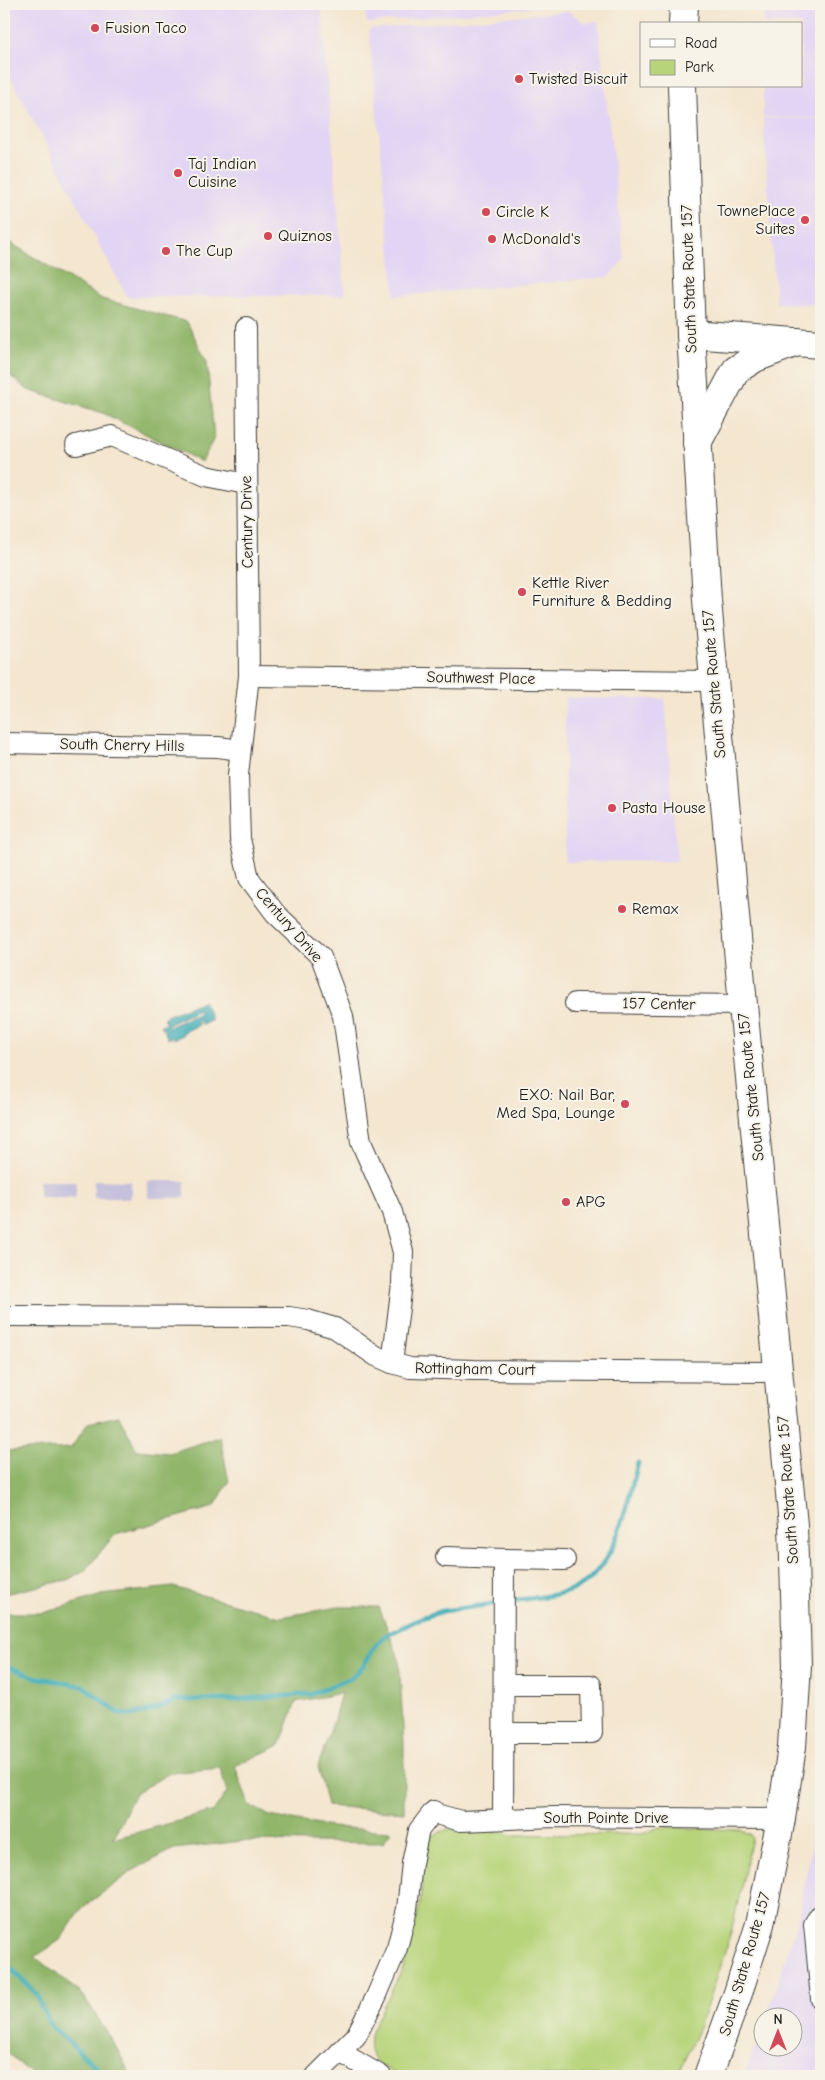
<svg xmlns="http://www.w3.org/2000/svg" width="825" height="2080" font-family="'Comic Neue',sans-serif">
  <rect width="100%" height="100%" fill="#f7f3e8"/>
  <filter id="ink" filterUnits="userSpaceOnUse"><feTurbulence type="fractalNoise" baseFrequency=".02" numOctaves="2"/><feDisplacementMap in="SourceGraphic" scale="10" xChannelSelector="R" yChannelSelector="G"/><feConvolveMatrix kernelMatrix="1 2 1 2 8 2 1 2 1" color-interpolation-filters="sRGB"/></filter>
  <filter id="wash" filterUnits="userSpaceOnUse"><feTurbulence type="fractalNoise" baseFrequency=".0096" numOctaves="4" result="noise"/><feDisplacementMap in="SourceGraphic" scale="20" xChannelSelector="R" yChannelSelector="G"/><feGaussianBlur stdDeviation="1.12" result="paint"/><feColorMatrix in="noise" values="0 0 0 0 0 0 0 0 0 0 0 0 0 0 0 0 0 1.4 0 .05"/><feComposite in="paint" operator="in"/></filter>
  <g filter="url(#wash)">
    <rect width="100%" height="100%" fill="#f4e6cf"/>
    <!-- built -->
    <g fill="#e1d4f4">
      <polygon points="4,4 321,4 345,295 127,297 4,65"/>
      <polygon points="365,4 568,4 367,23"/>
      <polygon points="821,5 821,118 763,117 763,86 801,86 801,24 764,24 764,6"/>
      <polygon points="568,11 586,23 598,21 624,260 608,277 395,296 369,29"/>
      <polygon points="763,118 821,119 821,305 776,303"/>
      <polygon points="565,698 665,699 677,861 565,862"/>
      <polygon points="821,1839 821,2076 744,2076 762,2030 762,2048 792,2048 792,2018 766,2017 797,1923 813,1840"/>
    </g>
    <!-- industrial -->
    <g fill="#c5c0db">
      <polygon points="94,1180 131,1181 131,1198 94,1198"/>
      <rect x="39" y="1181" width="37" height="17"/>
      <rect x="148" y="1181" width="37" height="17"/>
    </g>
    <!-- green -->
    <path fill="#b7d47a" stroke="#6a784b" d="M659,1827L740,1830L750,1834L752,1838L731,1933L701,2023L677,2076H399C377,2064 365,2059 371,2031L405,1964L420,1904L425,1849C432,1818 490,1828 512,1835L643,1834Z"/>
    <!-- forest -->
    <g fill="#91b66a" stroke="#566943" fill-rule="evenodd">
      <polygon points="4,239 102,299 187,322 207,362 214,438 202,462 103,413 28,390 4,371"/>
      <polygon points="119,1416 137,1450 169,1453 220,1437 229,1482 214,1507 115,1534 85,1571 67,1580 4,1594 4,1495 10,1489 4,1484 4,1451 71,1448 88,1423"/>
      <path d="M173,1587L280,1617L339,1607H379L399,1659L404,1743V1812L327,1806L318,1766L333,1723L341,1693L296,1702L280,1745L235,1766L249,1805L270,1816L330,1827L391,1831L383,1843L242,1841L174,1849L132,1871L82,1908L60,1940L35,1957L83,1995L115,2045L131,2076H34L4,2050V1613H43L102,1595ZM220,1768L227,1792L214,1811L113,1839L135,1793L170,1773Z"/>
    </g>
    <!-- water -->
    <path fill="#3aabb6" stroke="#2b6469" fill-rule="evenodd" d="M203,1001L212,1020L202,1025L199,1019L197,1020L199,1025L182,1033L183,1035L174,1039L173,1037L168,1039L161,1025L166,1023L164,1017ZM198,1010L200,1013L168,1027L167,1025Z"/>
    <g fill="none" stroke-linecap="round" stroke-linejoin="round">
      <!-- stream -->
      <g stroke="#3aabb6" stroke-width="5">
        <path d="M509,1601C530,1598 570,1596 586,1582C620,1554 627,1503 638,1463"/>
        <polyline points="4,1665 34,1677 83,1686 120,1714 131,1715 157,1709 175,1700 229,1700 312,1694 351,1678 363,1666 376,1645 385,1636 421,1618 443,1611 500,1603"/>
        <polyline points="4,1962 38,1995 41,2007 53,2028 106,2076"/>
      </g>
    </g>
  </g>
  <g filter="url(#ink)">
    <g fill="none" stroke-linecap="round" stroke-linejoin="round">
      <!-- street casing -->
      <g stroke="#3c3a37" stroke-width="22">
        <g id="street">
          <polyline points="246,328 249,676 238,775 240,839 249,878 275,913 321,957 343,1016 361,1142 392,1212 403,1252 402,1284 392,1363"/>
          <polyline points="76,445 112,436 206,476 246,484"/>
          <polyline points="249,676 713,681"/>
          <polyline points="4,743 218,747 240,750"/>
          <polyline points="575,1003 743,1005"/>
          <polyline points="4,1316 289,1317 308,1320 335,1328 376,1356 392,1363 410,1368 474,1370 778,1372"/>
          <polyline points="446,1557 504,1559"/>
          <polyline points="503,1733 592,1733 591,1685 504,1685"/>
          <polyline points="503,1819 504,1559 565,1560"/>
          <polyline points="821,1916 819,1916 814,1924 821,1999"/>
          <polyline points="340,2052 381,2076"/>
          <polyline points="316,2076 356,2036 376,1997 397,1948 407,1909 412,1863 419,1830 434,1811 436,1814 461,1821 554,1817 781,1819"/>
        </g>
      </g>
      <!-- secondary casing -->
      <g stroke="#3c3a37" stroke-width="30">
        <polyline id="secondary" points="691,334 821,344"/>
      </g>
      <!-- primary casing -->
      <g stroke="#3c3a37" stroke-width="30">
        <g id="primary">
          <polyline points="683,24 684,4"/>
          <polyline points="682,86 691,334 707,600 743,1005 793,1525 797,1665 792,1747 781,1819 760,1924 738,1993 708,2076"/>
          <polyline points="697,443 736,370 755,358 797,342"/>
        </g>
      </g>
      <!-- street -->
      <use href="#street" stroke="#fff" stroke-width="20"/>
      <!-- secondary -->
      <use href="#secondary" stroke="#fff" stroke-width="28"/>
      <!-- primary -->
      <use href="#primary" stroke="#fff" stroke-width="28"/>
    </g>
  </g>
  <!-- markers -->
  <g fill="#d1495b" stroke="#f7f3e8" stroke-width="2">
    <circle cx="95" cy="28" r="5"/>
    <circle cx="519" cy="79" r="5"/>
    <circle cx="178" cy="173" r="5"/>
    <circle cx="486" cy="212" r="5"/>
    <circle cx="805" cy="220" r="5"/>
    <circle cx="268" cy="236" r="5"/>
    <circle cx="492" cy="239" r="5"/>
    <circle cx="166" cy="251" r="5"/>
    <circle cx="522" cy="592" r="5"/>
    <circle cx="612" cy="808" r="5"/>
    <circle cx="622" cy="909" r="5"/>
    <circle cx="625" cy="1104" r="5"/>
    <circle cx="566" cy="1202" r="5"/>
  </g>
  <g text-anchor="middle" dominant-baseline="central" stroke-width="4" stroke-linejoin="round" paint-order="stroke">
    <!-- poi labels -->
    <g font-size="16" fill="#1c1c1c" stroke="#f7f3e8" text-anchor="start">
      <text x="105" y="28">Fusion Taco</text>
      <text x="529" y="79">Twisted Biscuit</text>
      <text x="188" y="164">Taj Indian<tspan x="188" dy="18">Cuisine</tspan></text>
      <text x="795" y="211" text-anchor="end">TownePlace<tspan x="795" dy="18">Suites</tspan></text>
      <text x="496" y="212">Circle K</text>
      <text x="278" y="236">Quiznos</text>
      <text x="502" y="239">McDonald's</text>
      <text x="176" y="251">The Cup</text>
      <text x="532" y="583">Kettle River<tspan x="532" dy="18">Furniture &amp; Bedding</tspan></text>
      <text x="622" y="808">Pasta House</text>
      <text x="632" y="909">Remax</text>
      <text x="615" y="1095" text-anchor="end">EXO: Nail Bar,<tspan x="615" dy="18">Med Spa, Lounge</tspan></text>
      <text x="576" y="1202">APG</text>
    </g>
    <!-- street labels -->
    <g font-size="16" fill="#1c1c1c" stroke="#f7f3e8">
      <text transform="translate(689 279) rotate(-92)">South State Route 157</text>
      <text transform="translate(247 522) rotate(-91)">Century Drive</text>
      <text transform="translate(481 678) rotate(1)">Southwest Place</text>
      <text transform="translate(714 684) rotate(-95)">South State Route 157</text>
      <text transform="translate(122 745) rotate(1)">South Cherry Hills</text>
      <text transform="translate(289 925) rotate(49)">Century Drive</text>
      <text transform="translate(659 1004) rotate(1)">157 Center</text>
      <text transform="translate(751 1087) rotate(-96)">South State Route 157</text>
      <text transform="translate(475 1369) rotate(1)">Rottingham Court</text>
      <text transform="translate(788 1490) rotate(-94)">South State Route 157</text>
      <text x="606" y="1818">South Pointe Drive</text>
      <text transform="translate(745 1964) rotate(-74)">South State Route 157</text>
    </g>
  </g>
  <!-- margin -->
  <rect width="825" height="2080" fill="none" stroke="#f7f3e8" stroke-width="20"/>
  <!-- legend -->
  <rect x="640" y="22" width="162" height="65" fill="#f7f3e8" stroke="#9f9d96"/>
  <rect x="650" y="39" width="25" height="8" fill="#ffffff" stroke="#9f9d96"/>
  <text x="685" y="48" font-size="15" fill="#1c1c1c">Road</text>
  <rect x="650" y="60" width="25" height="15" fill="#b7d47a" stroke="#9f9d96"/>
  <text x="685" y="72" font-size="15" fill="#1c1c1c">Park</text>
  <!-- north arrow -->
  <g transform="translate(778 2032)"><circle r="24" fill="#f7f3e8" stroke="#9f9d96"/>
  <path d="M0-4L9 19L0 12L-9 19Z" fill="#d1495b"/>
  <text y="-8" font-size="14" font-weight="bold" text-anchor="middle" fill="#1c1c1c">N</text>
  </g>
</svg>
